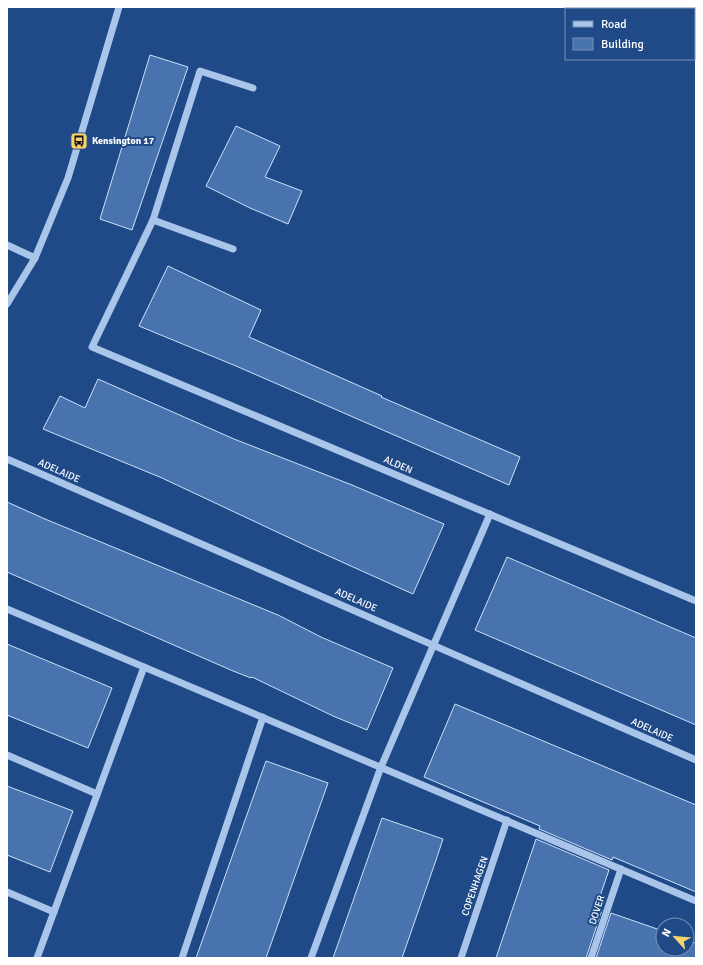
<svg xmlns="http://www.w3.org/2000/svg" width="703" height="965" font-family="Signika,sans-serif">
  <rect width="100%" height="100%" fill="#204a87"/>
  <!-- building -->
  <g fill="#4973af" stroke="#cee0f7">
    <polygon points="150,55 188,67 132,230 100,219"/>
    <polygon points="236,126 280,146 265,177 302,191 288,224 250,208 206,186"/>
    <polygon points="168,266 261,310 249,337 382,396 381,397 520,457 509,485 236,366 139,326"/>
    <polygon points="98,379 234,439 352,485 444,524 413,594 311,548 162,478 43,429 60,396 85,408"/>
    <polygon points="7,502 45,519 278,615 321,637 393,668 367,730 333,716 252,677 251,678 233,671 7,572"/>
    <polygon points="507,557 696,638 696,725 475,630"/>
    <polygon points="7,644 112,688 88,748 7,715"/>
    <polygon points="455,704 696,805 696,892 613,857 612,860 539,829 540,826 424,777"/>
    <polygon points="266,761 328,783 266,958 196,958"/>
    <polygon points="7,786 73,811 50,872 7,855"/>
    <polygon points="382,818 443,839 435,863 402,958 333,958"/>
    <polygon points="536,839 609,870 596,908 602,910 586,958 496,958"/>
    <polygon points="611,913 663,931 663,949 687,949 687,940 696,943 696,958 596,958"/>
  </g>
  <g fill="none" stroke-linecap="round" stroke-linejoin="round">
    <!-- minor -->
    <g stroke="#aac5ea" stroke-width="7">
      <polyline points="664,7 672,9"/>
      <polyline points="694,15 696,15"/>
      <polyline points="253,88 200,71 153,220 92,347 696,601"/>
      <polyline points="153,220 233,249"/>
      <polyline points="7,245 35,258"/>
      <polyline points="7,304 35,258 68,178 119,7"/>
      <polyline points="7,459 696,760"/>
      <polyline points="7,609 696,901"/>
      <polyline points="7,755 97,794"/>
      <polyline points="7,892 54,912"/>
      <polyline points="37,958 144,667"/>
      <polyline points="182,958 263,717"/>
      <polyline points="311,958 381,767 490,514"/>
      <polyline points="461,958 507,820"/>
      <polyline points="591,958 621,869"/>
    </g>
  </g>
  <!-- icons -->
  <defs>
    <g id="bus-square" transform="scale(0.9)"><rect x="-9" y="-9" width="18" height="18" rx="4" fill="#f7d36b" stroke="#204a87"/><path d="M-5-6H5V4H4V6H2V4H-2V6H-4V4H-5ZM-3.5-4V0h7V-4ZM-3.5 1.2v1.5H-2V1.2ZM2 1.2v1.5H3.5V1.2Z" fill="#111"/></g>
  </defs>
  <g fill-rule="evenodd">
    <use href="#bus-square" x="79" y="141"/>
  </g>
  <g text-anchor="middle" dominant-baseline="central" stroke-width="4" stroke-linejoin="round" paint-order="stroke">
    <!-- poi labels -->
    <g font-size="10" font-weight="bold" fill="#fff" stroke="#204a87" text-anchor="start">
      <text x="92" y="141">Kensington 17</text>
    </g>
    <!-- street labels -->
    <g font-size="10" fill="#fff" stroke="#204a87">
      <text transform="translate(398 465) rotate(23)">ALDEN</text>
      <text transform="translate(59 471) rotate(24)">ADELAIDE</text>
      <text transform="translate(356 600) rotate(24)">ADELAIDE</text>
      <text transform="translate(652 730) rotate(24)">ADELAIDE</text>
      <text transform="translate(475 886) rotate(-71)">COPENHAGEN</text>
      <text transform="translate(597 910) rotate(-72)">DOVER</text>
    </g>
  </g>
  <!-- border -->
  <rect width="703" height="965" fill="none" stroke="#ffffff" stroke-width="16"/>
  <!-- legend -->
  <rect x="565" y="8" width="130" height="52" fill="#204a87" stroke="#7992b7"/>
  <rect x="573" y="21" width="20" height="6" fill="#aac5ea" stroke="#7992b7"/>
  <text x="601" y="28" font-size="12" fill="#ffffff">Road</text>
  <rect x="573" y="38" width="20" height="12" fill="#4973af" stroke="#7992b7"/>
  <text x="601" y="48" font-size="12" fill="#ffffff">Building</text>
  <!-- north arrow -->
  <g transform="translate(675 937) rotate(297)"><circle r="19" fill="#204a87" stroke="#7992b7"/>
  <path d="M0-3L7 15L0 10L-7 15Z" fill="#f7d36b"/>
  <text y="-6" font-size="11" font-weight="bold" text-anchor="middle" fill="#ffffff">N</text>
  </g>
</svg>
